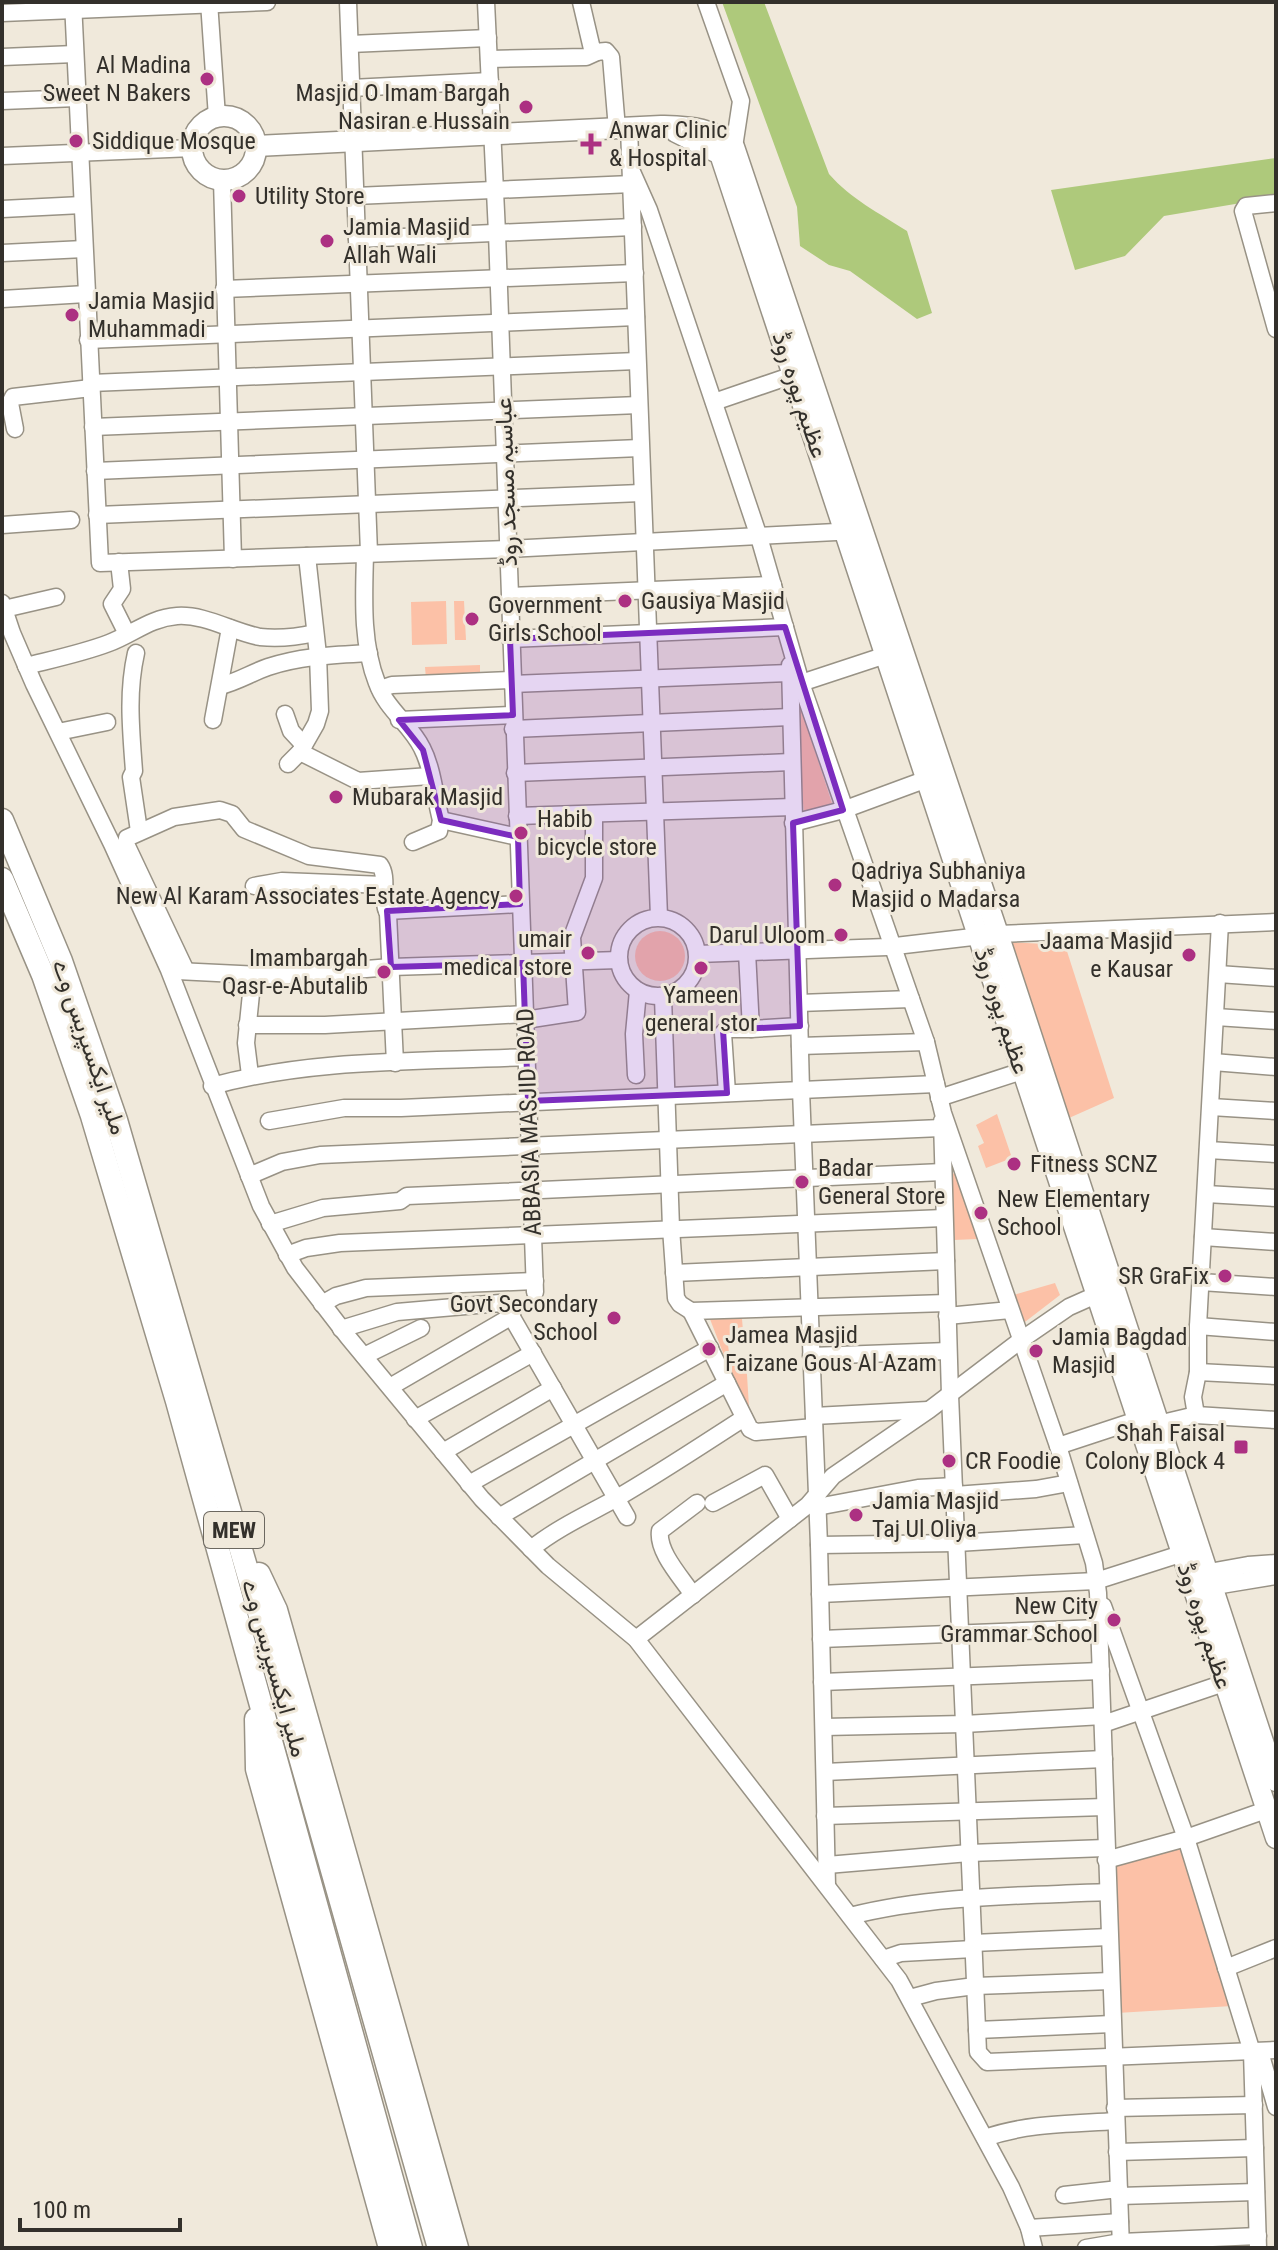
<svg xmlns="http://www.w3.org/2000/svg" width="1278" height="2250" font-family="'Roboto Condensed',Vazirmatn,sans-serif">
  <rect width="100%" height="100%" fill="#f0e9db"/>
  <!-- green -->
  <g fill="#fcc1a7">
    <polygon points="446,601 447,644 412,645 411,602"/>
    <polygon points="454,601 464,601 466,640 455,640"/>
    <polygon points="480,665 480,676 426,679 425,667"/>
    <polygon points="800,706 832,803 804,814 795,709"/>
    <circle cx="660" cy="956" r="25"/>
    <polygon points="1009,942 1065,945 1114,1098 1069,1118"/>
    <polygon points="997,1114 1012,1158 986,1168 978,1146 984,1143 976,1125"/>
    <polygon points="955,1173 977,1239 954,1240 949,1175"/>
    <polygon points="1055,1283 1060,1295 1021,1325 1010,1296"/>
    <polygon points="758,1311 759,1317 742,1319 744,1343 728,1345 730,1360 746,1359 749,1407 744,1407 708,1314"/>
    <polygon points="1181,1846 1232,2006 1117,2013 1110,1859"/>
  </g>
  <!-- water -->
  <g fill="#aec97b">
    <path d="M722,2H764L829,174C851,199 879,213 907,231L932,313L917,319L850,271L829,265L800,246L797,207Z"/>
    <polygon points="1276,158 1276,197 1164,216 1125,256 1075,270 1051,190"/>
  </g>
  <g fill="none" stroke-linecap="round" stroke-linejoin="round">
    <!-- minor casing -->
    <g stroke="#989285" stroke-width="19">
      <g id="minor">
        <polyline points="73,2 100,563 508,549 856,531"/>
        <polyline points="209,2 217,117"/>
        <polyline points="348,2 369,553"/>
        <polyline points="486,2 497,233 535,1292"/>
        <polyline points="581,2 592,49 595,52 606,51 611,57 617,129"/>
        <polyline points="706,2 741,101 734,147 725,152"/>
        <polyline points="2,13 267,2"/>
        <polyline points="350,44 488,38"/>
        <polyline points="2,57 75,54"/>
        <polyline points="489,59 586,57 597,52"/>
        <polyline points="351,88 490,81"/>
        <polyline points="2,101 77,98"/>
        <polyline points="629,128 659,917"/>
        <polyline points="2,156 193,148"/>
        <polyline points="632,172 649,210 759,537 801,683 926,1042 943,1113 1058,1446 1094,1563 1098,1593 1121,2248"/>
        <polyline points="222,180 233,559"/>
        <polyline points="355,196 632,184"/>
        <polyline points="1276,203 1246,206 1243,211 1276,329"/>
        <polyline points="2,209 82,205"/>
        <polyline points="357,239 633,227"/>
        <polyline points="2,253 84,249"/>
        <polyline points="224,289 635,273"/>
        <polyline points="2,299 86,294"/>
        <polyline points="88,340 636,317"/>
        <polyline points="91,383 637,361"/>
        <polyline points="714,402 793,375"/>
        <polyline points="93,427 639,405"/>
        <polyline points="15,429 10,403 13,397 91,388"/>
        <polyline points="95,471 640,448"/>
        <polyline points="97,515 641,493"/>
        <polyline points="2,525 71,520"/>
        <path d="M365,554C364,596 361,642 377,683C386,709 411,725 422,748C433,769 435,798 441,820L439,831L413,842"/>
        <polyline points="119,562 122,589 112,604 127,634"/>
        <polyline points="510,596 773,585"/>
        <polyline points="2,603 12,633 34,684 112,844 169,970 261,1206 295,1268 348,1337 482,1499 548,1566 636,1639 899,1980 1011,2187 1029,2228 1034,2248"/>
        <polyline points="4,609 56,597"/>
        <polyline points="510,639 785,627"/>
        <path d="M136,653C127,693 131,730 134,771L131,777L139,831"/>
        <polyline points="790,665 801,1090 819,1545 827,1886"/>
        <path d="M26,666C54,659 83,653 109,643C133,634 150,618 177,616C205,614 233,632 260,637C279,639 297,637 315,633"/>
        <polyline points="801,683 886,655"/>
        <polyline points="512,684 790,673"/>
        <path d="M220,686C237,682 251,673 268,667C301,656 334,655 369,653"/>
        <polyline points="380,689 392,685 511,680"/>
        <polyline points="285,714 291,731 304,745"/>
        <polyline points="213,720 230,628"/>
        <polyline points="399,720 513,715"/>
        <polyline points="513,729 790,717"/>
        <polyline points="58,732 107,722"/>
        <polyline points="300,752 358,781 430,776"/>
        <polyline points="288,764 300,752 316,724 320,711 318,655 307,556"/>
        <polyline points="515,773 791,762"/>
        <polyline points="517,816 793,807"/>
        <polyline points="441,820 518,837"/>
        <polyline points="793,823 843,810 927,779"/>
        <polyline points="254,886 282,881 384,885"/>
        <polyline points="387,911 520,904"/>
        <circle cx="658" cy="957" r="39"/>
        <polyline points="747,952 751,1029 800,1026"/>
        <polyline points="698,954 887,947 998,934 1276,922"/>
        <polyline points="177,971 279,976 391,967 619,960"/>
        <path d="M186,971L126,844L127,838L174,817L220,810L232,814L244,829L309,856L380,865C389,878 380,898 388,914L395,1063"/>
        <polyline points="1218,974 1276,978"/>
        <polyline points="663,997 671,1228 676,1298 680,1304 691,1311 947,1303"/>
        <polyline points="799,1003 911,999"/>
        <polyline points="1216,1017 1276,1021"/>
        <polyline points="525,1020 577,1012 572,937 594,878 594,815"/>
        <polyline points="247,1025 325,1025 525,1014"/>
        <polyline points="800,1046 926,1042"/>
        <polyline points="1213,1062 1276,1067"/>
        <polyline points="250,1075 246,1043 253,974"/>
        <polyline points="636,1075 634,1034 638,991"/>
        <path d="M212,1086C314,1058 422,1062 527,1057"/>
        <polyline points="727,1093 723,1033 728,1029 751,1029"/>
        <polyline points="939,1098 1022,1071"/>
        <polyline points="1211,1107 1276,1111"/>
        <polyline points="269,1121 344,1108 401,1108 936,1084"/>
        <polyline points="942,1121 950,1395 978,2052 987,2062 1276,2050"/>
        <polyline points="1208,1150 1276,1154"/>
        <polyline points="249,1176 282,1162 320,1155 941,1128"/>
        <polyline points="1206,1194 1276,1198"/>
        <polyline points="270,1224 323,1208 400,1201 407,1196 943,1172"/>
        <polyline points="1203,1237 1276,1242"/>
        <polyline points="287,1255 306,1248 340,1243 944,1218"/>
        <polyline points="674,1273 946,1261"/>
        <polyline points="1201,1282 1276,1287"/>
        <polyline points="322,1304 336,1296 366,1288 535,1281"/>
        <polyline points="691,1311 750,1429 756,1432 814,1427"/>
        <polyline points="947,1316 1010,1310"/>
        <polyline points="1198,1326 1276,1332"/>
        <polyline points="341,1329 397,1312 500,1303 506,1307 627,1517"/>
        <polyline points="364,1356 421,1328"/>
        <polyline points="811,1356 948,1351"/>
        <polyline points="1198,1372 1276,1376"/>
        <polyline points="390,1387 512,1316"/>
        <polyline points="1196,1415 1193,1397 1198,1372 1198,1326 1220,923"/>
        <polyline points="814,1416 928,1410"/>
        <polyline points="415,1419 533,1353"/>
        <polyline points="1158,1424 1196,1415 1276,1420"/>
        <polyline points="1058,1446 1137,1420"/>
        <polyline points="443,1452 553,1388"/>
        <polyline points="469,1484 710,1348"/>
        <polyline points="955,1495 1036,1489 1069,1483"/>
        <polyline points="713,1503 765,1475 790,1519"/>
        <polyline points="817,1507 918,1488 954,1486"/>
        <polyline points="499,1517 727,1383"/>
        <polyline points="819,1545 957,1543 1085,1535"/>
        <path d="M531,1549C557,1528 588,1514 617,1498C660,1473 702,1445 744,1418"/>
        <polyline points="1198,1574 1248,1565 1276,1563"/>
        <polyline points="1203,1588 1276,1576"/>
        <polyline points="820,1594 1096,1581 1193,1550"/>
        <path d="M693,1595C682,1578 657,1552 660,1531L697,1503"/>
        <polyline points="1103,1606 1186,1838 1252,2052 1258,2248"/>
        <polyline points="636,1639 808,1505 833,1476 929,1410 1021,1340 1069,1307 1096,1295"/>
        <polyline points="821,1639 1099,1628"/>
        <polyline points="822,1682 1101,1671"/>
        <polyline points="1103,1724 1224,1683"/>
        <polyline points="824,1727 964,1724 1103,1716"/>
        <polyline points="825,1772 1104,1759"/>
        <polyline points="825,1816 1105,1807"/>
        <polyline points="1106,1860 1186,1838 1266,1810"/>
        <polyline points="827,1865 969,1853 1106,1848"/>
        <path d="M850,1916C933,1895 1022,1896 1107,1892"/>
        <polyline points="973,1943 1109,1937"/>
        <polyline points="883,1959 901,1953 973,1949"/>
        <polyline points="1226,1968 1276,1948"/>
        <polyline points="910,1998 936,1991 975,1986 1111,1981"/>
        <polyline points="977,2030 1112,2024"/>
        <polyline points="1260,2052 1276,2107"/>
        <polyline points="1115,2108 1254,2105"/>
        <path d="M985,2138C1027,2123 1072,2124 1116,2121"/>
        <polyline points="1117,2152 1255,2148"/>
        <polyline points="1064,2195 1119,2189"/>
        <polyline points="1119,2196 1256,2192"/>
        <polyline points="1029,2228 1120,2222"/>
        <polyline points="1086,2248 1121,2242 1258,2236"/>
      </g>
    </g>
    <!-- major casing -->
    <g stroke="#989285" stroke-width="23">
      <g id="major">
        <circle cx="224" cy="148" r="32"/>
        <polyline points="676,132 720,154 1276,1838"/>
        <path d="M256,146L661,126C690,127 712,127 734,147L998,934L1276,1781"/>
      </g>
    </g>
    <!-- highway casing -->
    <g stroke="#989285" stroke-width="25">
      <g id="highway">
        <polyline points="2,820 61,961 116,1120 253,1591 439,2248"/>
        <polyline points="2,879 43,975 92,1116 177,1401 411,2248"/>
        <polyline points="259,1574 276,1610 457,2248"/>
        <polyline points="256,1719 257,1769 390,2248"/>
      </g>
    </g>
    <!-- minor -->
    <use href="#minor" stroke="#fff" stroke-width="16"/>
    <!-- major -->
    <use href="#major" stroke="#fff" stroke-width="20"/>
    <!-- highway -->
    <use href="#highway" stroke="#fff" stroke-width="22"/>
  </g>
  <!-- marked area -->
  <path fill="#7b2cbf" fill-opacity="0.2" stroke="#7b2cbf" stroke-width="6" stroke-linejoin="round" d="M785,627L843,810L793,823L800,1026L723,1030L727,1093L528,1101L523,963L391,967L387,911L520,904L518,837L441,820L423,750L399,720L513,715L510,639Z"/>
  <!-- markers -->
  <g fill="#ac3082" stroke="#f0e9db" stroke-width="3">
    <circle cx="207" cy="79" r="8"/>
    <circle cx="526" cy="107" r="8"/>
    <circle cx="76" cy="141" r="8"/>
    <path d="M587 132h8v8h8v8h-8v8h-8v-8h-8v-8h8z"/>
    <circle cx="239" cy="196" r="8"/>
    <circle cx="327" cy="241" r="8"/>
    <circle cx="72" cy="315" r="8"/>
    <circle cx="625" cy="601" r="8"/>
    <circle cx="472" cy="619" r="8"/>
    <circle cx="336" cy="797" r="8"/>
    <circle cx="521" cy="833" r="8"/>
    <circle cx="835" cy="885" r="8"/>
    <circle cx="516" cy="896" r="8"/>
    <circle cx="841" cy="935" r="8"/>
    <circle cx="588" cy="953" r="8"/>
    <circle cx="1189" cy="955" r="8"/>
    <circle cx="701" cy="968" r="8"/>
    <circle cx="384" cy="972" r="8"/>
    <circle cx="1014" cy="1164" r="8"/>
    <circle cx="802" cy="1182" r="8"/>
    <circle cx="981" cy="1213" r="8"/>
    <circle cx="1225" cy="1276" r="8"/>
    <circle cx="614" cy="1318" r="8"/>
    <circle cx="709" cy="1349" r="8"/>
    <circle cx="1036" cy="1351" r="8"/>
    <rect x="1233" y="1439" width="16" height="16" rx="4"/>
    <circle cx="949" cy="1461" r="8"/>
    <circle cx="856" cy="1515" r="8"/>
    <circle cx="1114" cy="1620" r="8"/>
  </g>
  <g text-anchor="middle" dominant-baseline="central" stroke-width="6" stroke-linejoin="round" paint-order="stroke">
    <!-- shield labels -->
    <rect fill="#f0e9db" stroke="#6c6860" stroke-width="2" x="204" y="1512" width="60" height="36" rx="6"/>
    <g font-size="22" font-weight="bold" fill="#33302b">
      <text x="234" y="1530">MEW</text>
    </g>
    <!-- poi labels -->
    <g font-size="24" fill="#33302b" stroke="#f0e9db" text-anchor="start">
      <text x="191" y="65" text-anchor="end">Al Madina<tspan x="191" dy="28">Sweet N Bakers</tspan></text>
      <text x="510" y="93" text-anchor="end">Masjid O Imam Bargah<tspan x="510" dy="28">Nasiran e Hussain</tspan></text>
      <text x="609" y="130">Anwar Clinic<tspan x="609" dy="28">&amp; Hospital</tspan></text>
      <text x="92" y="141">Siddique Mosque</text>
      <text x="255" y="196">Utility Store</text>
      <text x="343" y="227">Jamia Masjid<tspan x="343" dy="28">Allah Wali</tspan></text>
      <text x="88" y="301">Jamia Masjid<tspan x="88" dy="28">Muhammadi</tspan></text>
      <text x="641" y="601">Gausiya Masjid</text>
      <text x="488" y="605">Government<tspan x="488" dy="28">Girls School</tspan></text>
      <text x="352" y="797">Mubarak Masjid</text>
      <text x="537" y="819">Habib<tspan x="537" dy="28">bicycle store</tspan></text>
      <text x="851" y="871">Qadriya Subhaniya<tspan x="851" dy="28">Masjid o Madarsa</tspan></text>
      <text x="500" y="896" text-anchor="end">New Al Karam Associates Estate Agency</text>
      <text x="825" y="935" text-anchor="end">Darul Uloom</text>
      <text x="572" y="939" text-anchor="end">umair<tspan x="572" dy="28">medical store</tspan></text>
      <text x="1173" y="941" text-anchor="end">Jaama Masjid<tspan x="1173" dy="28">e Kausar</tspan></text>
      <text x="368" y="958" text-anchor="end">Imambargah<tspan x="368" dy="28">Qasr-e-Abutalib</tspan></text>
      <text x="701" y="995" text-anchor="middle">Yameen<tspan x="701" dy="28">general stor</tspan></text>
      <text x="1030" y="1164">Fitness SCNZ</text>
      <text x="818" y="1168">Badar<tspan x="818" dy="28">General Store</tspan></text>
      <text x="997" y="1199">New Elementary<tspan x="997" dy="28">School</tspan></text>
      <text x="1209" y="1276" text-anchor="end">SR GraFix</text>
      <text x="598" y="1304" text-anchor="end">Govt Secondary<tspan x="598" dy="28">School</tspan></text>
      <text x="725" y="1335">Jamea Masjid<tspan x="725" dy="28">Faizane Gous Al Azam</tspan></text>
      <text x="1052" y="1337">Jamia Bagdad<tspan x="1052" dy="28">Masjid</tspan></text>
      <text x="1225" y="1433" text-anchor="end">Shah Faisal<tspan x="1225" dy="28">Colony Block 4</tspan></text>
      <text x="965" y="1461">CR Foodie</text>
      <text x="872" y="1501">Jamia Masjid<tspan x="872" dy="28">Taj Ul Oliya</tspan></text>
      <text x="1098" y="1606" text-anchor="end">New City<tspan x="1098" dy="28">Grammar School</tspan></text>
    </g>
    <!-- street labels -->
    <g font-size="24" fill="#33302b" stroke="#f0e9db">
      <text transform="translate(800 395) rotate(72)">عظیم پورہ روڈ</text>
      <text transform="translate(506 482) rotate(-92)">عباسیہ مسجد روڈ</text>
      <text transform="translate(1002 1011) rotate(72)">عظیم پورہ روڈ</text>
      <text transform="translate(90 1047) rotate(71)">ملیر ایکسپریس وے</text>
      <text transform="translate(529 1122) rotate(-92)">ABBASIA MASJID ROAD</text>
      <text transform="translate(1205 1626) rotate(72)">عظیم پورہ روڈ</text>
      <text transform="translate(275 1668) rotate(74)">ملیر ایکسپریس وے</text>
    </g>
  </g>
  <!-- border -->
  <rect width="1278" height="2250" fill="none" stroke="#33302b" stroke-width="8"/>
  <!-- scale -->
  <path d="M20 2218v12h160v-12" fill="none" stroke="#33302b" stroke-width="4"/>
  <text x="32" y="2218" font-size="24" fill="#33302b" stroke="#f0e9db" stroke-width="6" paint-order="stroke">100 m</text>
</svg>
